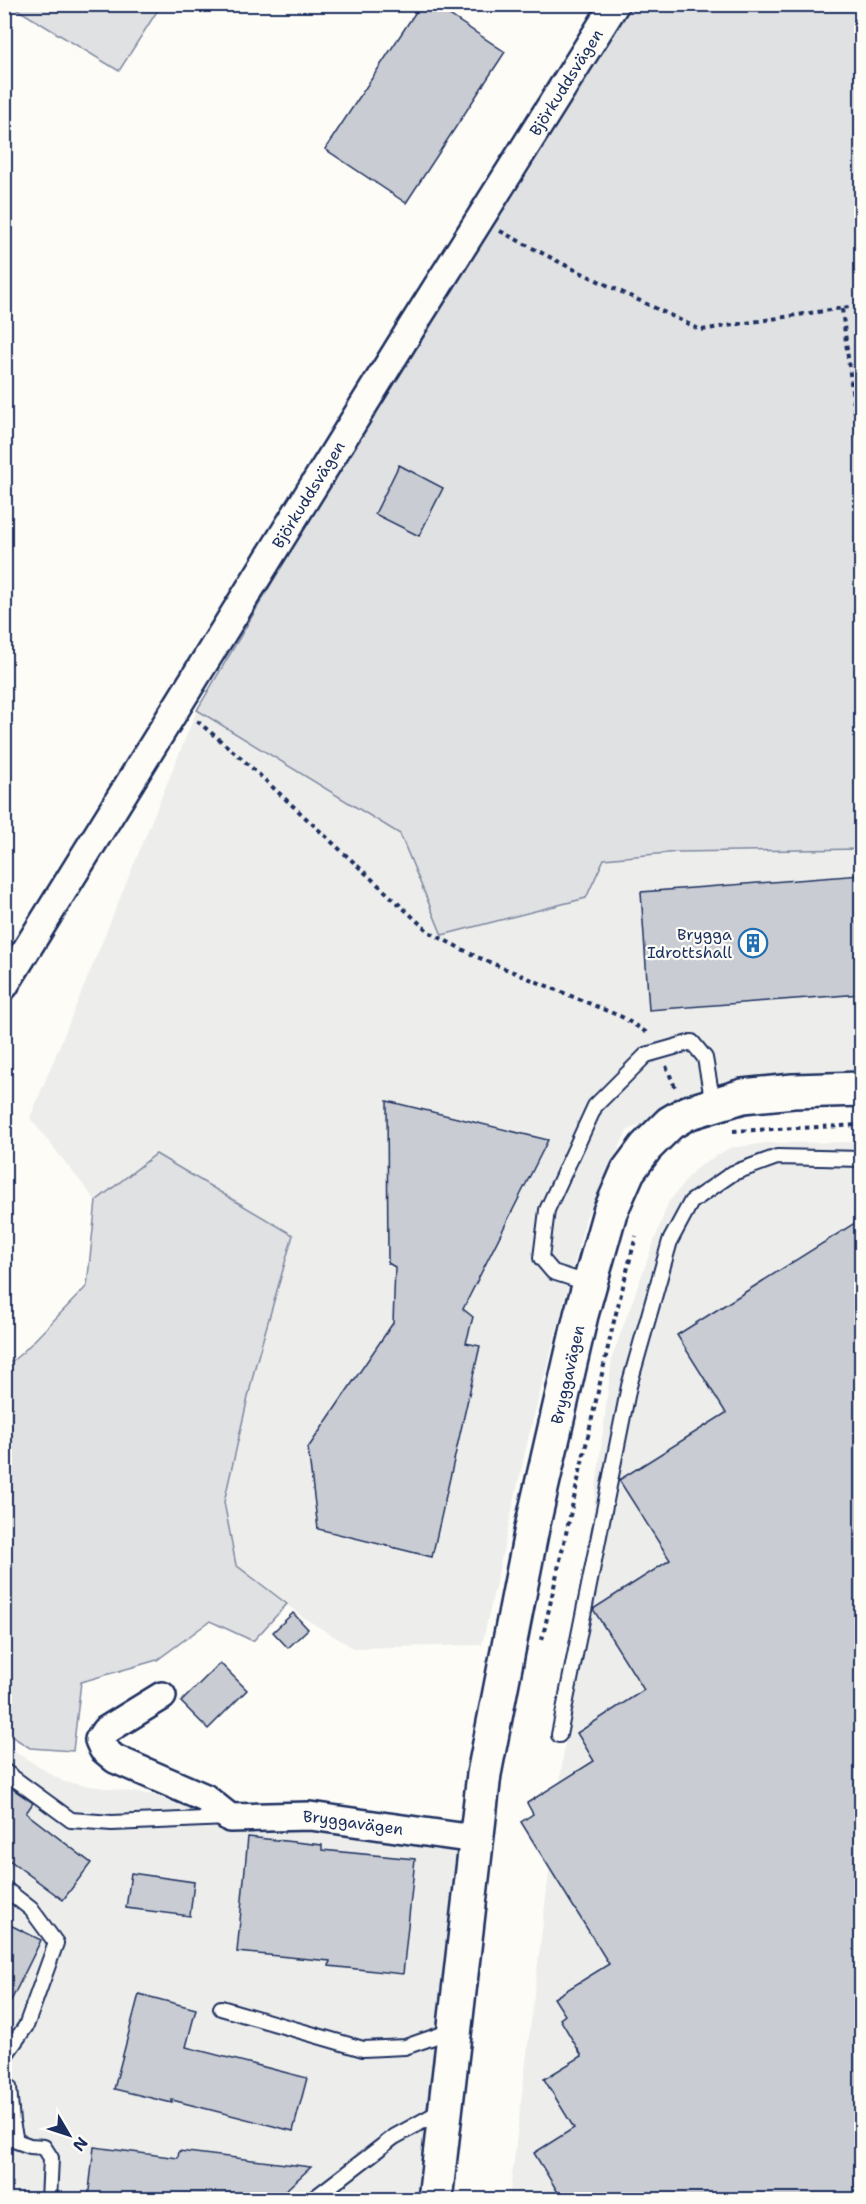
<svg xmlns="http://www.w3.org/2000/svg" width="866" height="2204" font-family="'Shantell Sans',sans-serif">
  <rect width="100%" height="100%" fill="#fdfcf7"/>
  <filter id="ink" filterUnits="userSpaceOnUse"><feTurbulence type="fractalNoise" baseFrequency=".0167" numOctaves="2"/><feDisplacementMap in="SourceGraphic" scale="12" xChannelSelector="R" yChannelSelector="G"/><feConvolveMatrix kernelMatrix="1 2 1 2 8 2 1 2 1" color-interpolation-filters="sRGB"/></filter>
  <g filter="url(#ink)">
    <!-- built -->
    <g fill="#edeeec">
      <polygon points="197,710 400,834 442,935 604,859 678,852 861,849 861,1070 727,1080 627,1131 586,1218 529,1435 482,1645 353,1648 304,1618 236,1565 224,1502 255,1367 293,1235 156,1154 96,1201 30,1118"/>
      <polygon points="861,1142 861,2199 509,2200 612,1357 668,1203 694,1170 729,1148 767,1143"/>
      <polygon points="4,1745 64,1782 457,1839 420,2199 5,2199"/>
    </g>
    <!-- green -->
    <g fill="#e0e1e3" stroke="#7e88a0" stroke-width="1.5">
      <polygon points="10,5 161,4 161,5 119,71"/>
      <polygon points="632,5 861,5 861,849 678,852 604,859 586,898 442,935 400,834 197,710 418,334"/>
      <polygon points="156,1154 293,1235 255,1367 224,1502 236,1565 287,1604 253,1641 210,1621 157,1660 81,1682 73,1751 30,1748 5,1732 5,1367 23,1352 87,1286 96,1201"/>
    </g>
    <!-- building -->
    <g fill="#c9ccd3" stroke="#1b2f5e" stroke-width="1.5">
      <polygon points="421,4 433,4 505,52 406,203 325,149"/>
      <polygon points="399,465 443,488 419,536 375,514"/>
      <polygon points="861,875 861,994 649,1010 641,892"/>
      <polygon points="387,1101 548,1140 463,1309 473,1317 466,1343 480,1346 432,1557 318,1529 308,1448 393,1323 395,1267 388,1263"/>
      <polygon points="861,1219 861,2199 562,2199 534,2153 574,2128 544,2079 582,2056 560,2019 565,2015 554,1998 609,1964 521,1822 533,1814 527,1803 594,1761 577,1733 644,1690 593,1609 670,1560 619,1480 726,1413 677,1335"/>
      <polygon points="293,1613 308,1629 288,1648 273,1632"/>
      <polygon points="220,1663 247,1690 208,1729 181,1702"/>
      <polygon points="4,1783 33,1803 26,1813 91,1863 63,1900 4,1856"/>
      <polygon points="248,1837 322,1845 322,1850 415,1859 403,1974 329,1966 330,1961 237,1952"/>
      <polygon points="131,1873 194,1882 190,1916 126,1908"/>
      <polygon points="4,1922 41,1940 4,2015"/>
      <polygon points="139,1994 196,2009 186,2047 307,2078 293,2131 172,2100 172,2103 114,2089"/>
      <polygon points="94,2147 178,2158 179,2151 311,2167 276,2199 88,2199"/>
    </g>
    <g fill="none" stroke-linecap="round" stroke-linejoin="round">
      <!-- service casing -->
      <g stroke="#1b2f5e" stroke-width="18">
        <g id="service">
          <polyline points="590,1284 553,1272 541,1258 547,1210 595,1106 646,1055 692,1042 705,1058 713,1104"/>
          <polyline points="559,1735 629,1386 670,1241 691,1202 733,1173 777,1157 862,1159"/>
          <polyline points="4,1771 71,1820 112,1823 228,1818"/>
          <polyline points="4,1888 31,1909 56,1943 26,2026 4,2057"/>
          <polyline points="221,2008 363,2049 405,2047 454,2030"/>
          <polyline points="4,2080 9,2087 12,2122 16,2141 30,2146 44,2147 51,2158 49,2200"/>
          <polyline points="312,2200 394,2137 443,2110"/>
        </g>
      </g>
      <!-- minor casing -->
      <g stroke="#1b2f5e" stroke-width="32">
        <g id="minor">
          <path id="s1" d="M4,986L410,330L615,4"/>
          <path id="s2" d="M162,1696L105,1731L99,1740L103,1749L115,1759L205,1798L230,1818L310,1816L475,1839"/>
        </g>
      </g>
      <!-- secondary casing -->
      <g stroke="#1b2f5e" stroke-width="38">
        <g id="secondary">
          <path id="s3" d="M435,2200L484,1774L532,1528L581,1315L610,1212L628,1171L646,1147L670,1123L687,1113L743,1096L793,1091L862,1089"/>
        </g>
      </g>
      <!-- path -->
      <g stroke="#1b2f5e" stroke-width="4" stroke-dasharray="4.5 4.5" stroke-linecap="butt">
        <polyline points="500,231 563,264 701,330 862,305"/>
        <polyline points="842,309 862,471"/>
        <polyline points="197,721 239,756 429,932 477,957 622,1017 649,1034"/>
        <polyline points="666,1066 675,1087"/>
        <polyline points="733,1131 862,1125"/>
        <polyline points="542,1640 613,1325 636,1236"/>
      </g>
      <!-- service -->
      <use href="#service" stroke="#fdfcf7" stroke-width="14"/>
      <!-- minor -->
      <use href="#minor" stroke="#fdfcf7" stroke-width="27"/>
      <!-- secondary -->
      <use href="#secondary" stroke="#fdfcf7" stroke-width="33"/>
    </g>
  </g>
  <!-- icons -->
  <defs>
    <g id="building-ring" transform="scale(1.5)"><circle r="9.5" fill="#fdfcf7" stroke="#1f6fb2" stroke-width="1.5"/><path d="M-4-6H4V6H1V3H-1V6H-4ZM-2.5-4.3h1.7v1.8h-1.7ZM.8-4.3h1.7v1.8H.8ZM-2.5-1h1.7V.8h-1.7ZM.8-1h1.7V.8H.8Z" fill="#1f6fb2"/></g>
  </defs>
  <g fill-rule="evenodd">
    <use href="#building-ring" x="753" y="943"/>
  </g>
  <g text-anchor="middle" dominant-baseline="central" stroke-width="4.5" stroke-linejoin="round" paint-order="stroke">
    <!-- street labels -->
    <g font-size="16" fill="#1b2f5e" stroke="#fdfcf7">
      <text stroke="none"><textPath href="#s1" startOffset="1064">Björkuddsvägen</textPath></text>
      <text stroke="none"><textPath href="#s1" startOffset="578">Björkuddsvägen</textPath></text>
      <text stroke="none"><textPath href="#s3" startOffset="837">Bryggavägen</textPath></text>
      <text stroke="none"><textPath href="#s2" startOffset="357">Bryggavägen</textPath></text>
    </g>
    <!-- poi labels -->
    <g font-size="16" fill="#1b2f5e" stroke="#fdfcf7" text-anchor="end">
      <text x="732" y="934">Brygga<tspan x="732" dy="18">Idrottshall</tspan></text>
    </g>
  </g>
  <!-- margin -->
  <rect width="866" height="2204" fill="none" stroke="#fdfcf7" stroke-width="24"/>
  <rect x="12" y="12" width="842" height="2180" fill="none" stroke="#1b2f5e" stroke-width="2" filter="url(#ink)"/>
  <!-- north arrow -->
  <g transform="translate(69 2135) rotate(129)" stroke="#fdfcf7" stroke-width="4.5" paint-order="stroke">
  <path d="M0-4.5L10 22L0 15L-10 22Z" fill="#1b2f5e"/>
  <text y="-9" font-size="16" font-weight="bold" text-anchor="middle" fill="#1b2f5e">N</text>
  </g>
</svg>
